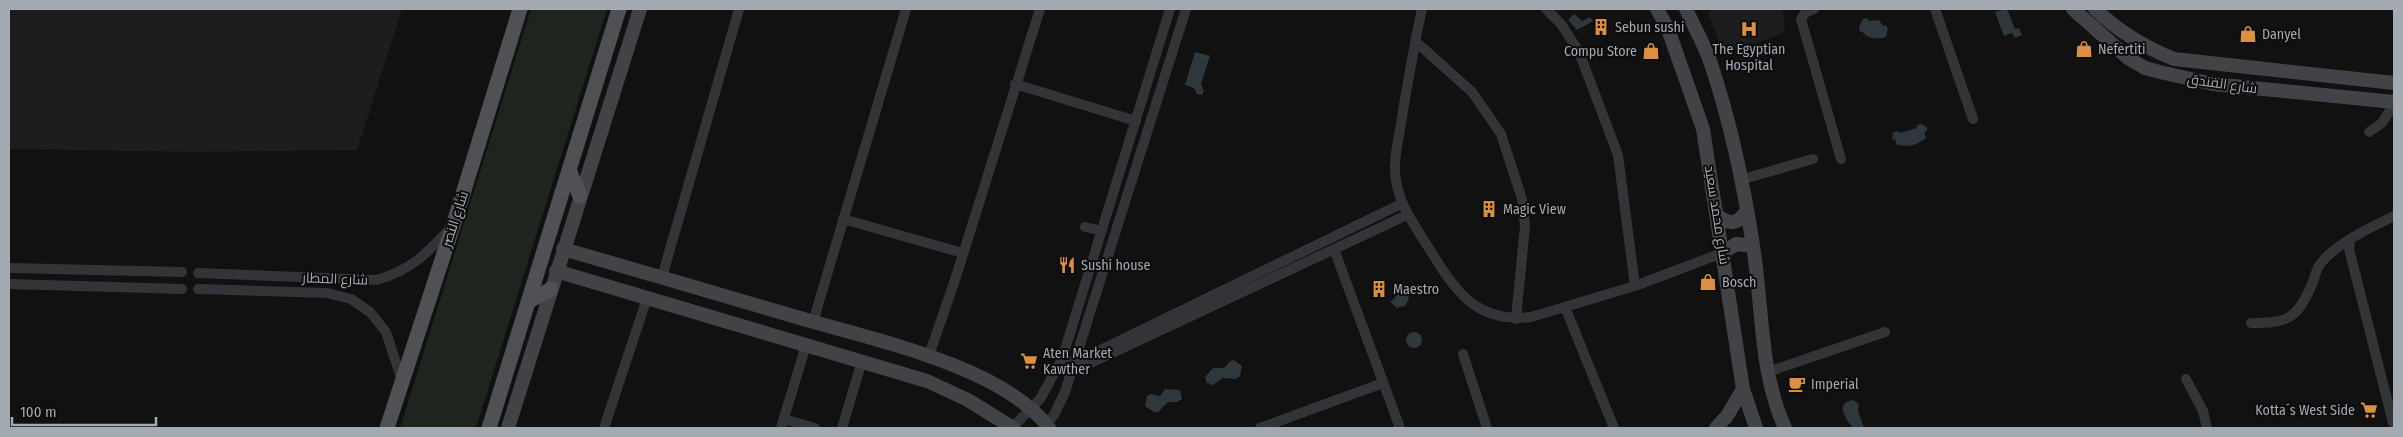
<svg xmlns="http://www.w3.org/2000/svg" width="2403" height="437" font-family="'Fira Sans Condensed',Cairo,sans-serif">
  <rect width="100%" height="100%" fill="#111112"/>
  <!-- built -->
  <g fill="#1d1d1f">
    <polygon points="9,9 402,9 357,150 196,152 9,149"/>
    <polygon points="1710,9 1782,9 1785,25 1782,34 1724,54 1709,15"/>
  </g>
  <!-- green -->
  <polygon fill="#1e241e" points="531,9 607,9 476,428 400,428"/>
  <!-- water -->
  <g fill="#2e373b">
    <polygon points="2007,9 2015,29 2019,28 2022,35 2015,38 2012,33 2004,36 1995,12"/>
    <polygon points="1574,14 1582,21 1590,17 1593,21 1577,30 1568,20"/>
    <path d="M1867,18L1869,21L1879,20L1883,26L1886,25L1888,29L1886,37C1878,39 1867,40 1862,31L1860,32L1859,27L1863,19Z"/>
    <polygon points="1195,52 1210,56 1201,84 1204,91 1202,95 1197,94 1194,88 1185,85"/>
    <path d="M1921,124L1927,127V131L1924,132L1926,138C1915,146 1910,147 1897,145L1895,139L1892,140L1893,132L1898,131L1899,133L1917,128V125Z"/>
    <polygon points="1401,290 1407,293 1409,299 1405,306 1397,308 1390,302 1395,298 1397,291"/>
    <circle cx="1414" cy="340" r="8"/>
    <polygon points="1234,360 1242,366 1240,376 1236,379 1223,378 1213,385 1207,383 1205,377 1213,368 1224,368 1230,361"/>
    <polygon points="1165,389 1180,390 1182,399 1177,402 1168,402 1158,412 1154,412 1145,406 1147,396 1151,394 1160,396"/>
    <path d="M1853,400L1859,404L1858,411L1864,428H1853C1846,419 1834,403 1853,400Z"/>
  </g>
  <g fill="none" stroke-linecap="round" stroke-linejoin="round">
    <!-- street -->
    <g stroke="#333437" stroke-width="10">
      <path d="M1422,9C1414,45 1408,81 1402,117C1400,133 1395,150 1395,166C1394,195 1410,219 1425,242C1452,285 1472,324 1531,317L1635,286L1722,253"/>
      <polyline points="1546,9 1561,24 1579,52 1618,155 1635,286"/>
      <polyline points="1814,9 1806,12 1801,19 1841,159"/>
      <polyline points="1935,9 1973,119"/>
      <polyline points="1415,41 1472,92 1501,134 1522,199 1525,226 1516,319"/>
      <polyline points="1015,84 1136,121"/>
      <polyline points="2369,132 2382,123 2394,104"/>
      <polyline points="1740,180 1813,159"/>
      <polyline points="843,219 963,253"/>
      <polyline points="1085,227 1102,231"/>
      <polyline points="2350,239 2349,249 2393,423"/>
      <polyline points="1334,249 1400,428"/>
      <polyline points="9,268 182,272"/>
      <path d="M198,273L376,280C410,271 425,255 449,230"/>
      <polyline points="662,277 739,9"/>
      <polyline points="9,284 182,289"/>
      <polyline points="198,289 327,293 351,299 370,312 386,332 402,381"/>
      <polyline points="1565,307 1614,428"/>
      <polyline points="813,322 906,9"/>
      <path d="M2251,323C2287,323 2297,320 2312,284C2315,278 2316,268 2321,263C2337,243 2371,227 2394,216"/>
      <polyline points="1463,354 1487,428"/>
      <polyline points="929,355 954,283 1040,9"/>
      <polyline points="1071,361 1086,357 1401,204"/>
      <polyline points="1067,370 1078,369 1407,215"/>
      <polyline points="1768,372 1885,332"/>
      <polyline points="2186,379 2203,411 2207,428"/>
      <polyline points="784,419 815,428"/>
      <polyline points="604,428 647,298"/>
      <polyline points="781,428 806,345"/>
      <polyline points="842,428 862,361"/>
      <polyline points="1012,428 1040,399 1062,359 1170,9"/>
      <polyline points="1044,428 1054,415 1065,392 1186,9"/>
      <polyline points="1260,428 1383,383"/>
    </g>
    <!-- secondary -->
    <g stroke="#414346" stroke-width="14">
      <polyline points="1657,9 1668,29 1703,129 1743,389 1756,428"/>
      <path d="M1686,9C1694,27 1705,45 1711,64C1730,121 1744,186 1753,246C1763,306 1759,371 1785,428"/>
      <polyline points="2073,9 2128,58 2145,68 2160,72 2213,84 2394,102"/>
      <path d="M2095,9C2118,31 2144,47 2174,59L2394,83"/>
      <path d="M1718,216C1729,225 1738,224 1746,212"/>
      <path d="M563,249C640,271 716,293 793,316C866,338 1002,365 1049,428"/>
      <polyline points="1722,253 1736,244 1753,246"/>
      <polyline points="556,271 927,381 968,400 1013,428"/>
      <polyline points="508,428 640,9"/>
      <polyline points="1716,428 1727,416 1743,389"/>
    </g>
    <!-- primary -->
    <g stroke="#4f5155" stroke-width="15">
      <polyline points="569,170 580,196"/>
      <polyline points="529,301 551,289"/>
      <polyline points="387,428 453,226 520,9"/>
      <polyline points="489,428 619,9"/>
    </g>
  </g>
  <!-- icons -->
  <defs>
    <g id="building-bare" transform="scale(1.35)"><path d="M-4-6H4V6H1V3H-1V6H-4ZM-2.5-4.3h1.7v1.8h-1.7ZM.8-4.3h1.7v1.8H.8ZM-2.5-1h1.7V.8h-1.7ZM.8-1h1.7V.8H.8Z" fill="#da8f41" stroke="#0c0c0d" stroke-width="2.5" paint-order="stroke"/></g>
    <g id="hospital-bare" transform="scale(1.35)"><path d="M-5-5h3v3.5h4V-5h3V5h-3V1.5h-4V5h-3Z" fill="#da8f41" stroke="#0c0c0d" stroke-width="2.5" paint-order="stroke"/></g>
    <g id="shop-bare" transform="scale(1.35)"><path d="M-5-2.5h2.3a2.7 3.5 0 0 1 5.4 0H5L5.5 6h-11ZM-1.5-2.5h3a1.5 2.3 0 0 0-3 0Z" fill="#da8f41" stroke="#0c0c0d" stroke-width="2.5" paint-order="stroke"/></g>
    <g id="restaurant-bare" transform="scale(1.35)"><path d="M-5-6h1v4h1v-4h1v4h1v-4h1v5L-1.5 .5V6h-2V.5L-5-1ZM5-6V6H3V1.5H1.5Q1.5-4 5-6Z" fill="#da8f41" stroke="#0c0c0d" stroke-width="2.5" paint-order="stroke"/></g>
    <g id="supermarket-bare" transform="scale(1.35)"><path d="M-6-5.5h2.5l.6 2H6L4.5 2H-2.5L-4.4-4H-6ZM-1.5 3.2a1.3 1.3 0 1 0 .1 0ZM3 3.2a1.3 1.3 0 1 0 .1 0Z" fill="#da8f41" stroke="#0c0c0d" stroke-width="2.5" paint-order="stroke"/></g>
    <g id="cafe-bare" transform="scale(1.35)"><path d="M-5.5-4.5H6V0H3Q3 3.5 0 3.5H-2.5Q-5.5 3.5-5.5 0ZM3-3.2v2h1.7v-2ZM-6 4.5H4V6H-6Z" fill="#da8f41" stroke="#0c0c0d" stroke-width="2.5" paint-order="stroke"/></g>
  </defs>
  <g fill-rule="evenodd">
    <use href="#building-bare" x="1601" y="27"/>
    <use href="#hospital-bare" x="1749" y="29"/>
    <use href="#shop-bare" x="2248" y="34"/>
    <use href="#shop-bare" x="2084" y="49"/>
    <use href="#shop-bare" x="1651" y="51"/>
    <use href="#building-bare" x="1489" y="209"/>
    <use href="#restaurant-bare" x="1067" y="265"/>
    <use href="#shop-bare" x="1708" y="282"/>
    <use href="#building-bare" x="1379" y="289"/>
    <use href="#supermarket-bare" x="1029" y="361"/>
    <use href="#cafe-bare" x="1797" y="384"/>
    <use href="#supermarket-bare" x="2369" y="410"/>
  </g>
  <g text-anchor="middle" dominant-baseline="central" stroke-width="4" stroke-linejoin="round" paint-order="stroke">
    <!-- poi labels -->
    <g font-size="14" fill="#a4aab1" stroke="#0c0c0d" text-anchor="start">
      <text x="1615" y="27">Sebun sushi</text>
      <text x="2262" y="34">Danyel</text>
      <text x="1749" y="49" text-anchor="middle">The Egyptian<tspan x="1749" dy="16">Hospital</tspan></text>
      <text x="2098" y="49">Nefertiti</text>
      <text x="1637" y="51" text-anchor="end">Compu Store</text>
      <text x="1503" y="209">Magic View</text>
      <text x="1081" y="265">Sushi house</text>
      <text x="1722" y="282">Bosch</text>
      <text x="1393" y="289">Maestro</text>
      <text x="1043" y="353">Aten Market<tspan x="1043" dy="16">Kawther</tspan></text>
      <text x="1811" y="384">Imperial</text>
      <text x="2355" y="410" text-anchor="end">Kotta´s West Side</text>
    </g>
    <!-- street labels -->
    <g font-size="14" fill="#a4aab1" stroke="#0c0c0d">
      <text transform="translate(2222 84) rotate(8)">شارع الفندق</text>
      <text transform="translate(1717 215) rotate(81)">شارع محمد سعيد</text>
      <text transform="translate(455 219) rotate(-72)">شارع النصر</text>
      <text transform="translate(335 279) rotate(2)">شارع المطار</text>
    </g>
  </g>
  <!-- border -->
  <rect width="2403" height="437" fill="none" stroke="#a4aab1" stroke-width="20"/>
  <!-- scale -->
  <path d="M12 417v8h144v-8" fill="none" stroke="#a4aab1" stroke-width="2.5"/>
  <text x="20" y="417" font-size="15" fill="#a4aab1" stroke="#0c0c0d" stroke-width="4" paint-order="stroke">100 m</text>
</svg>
